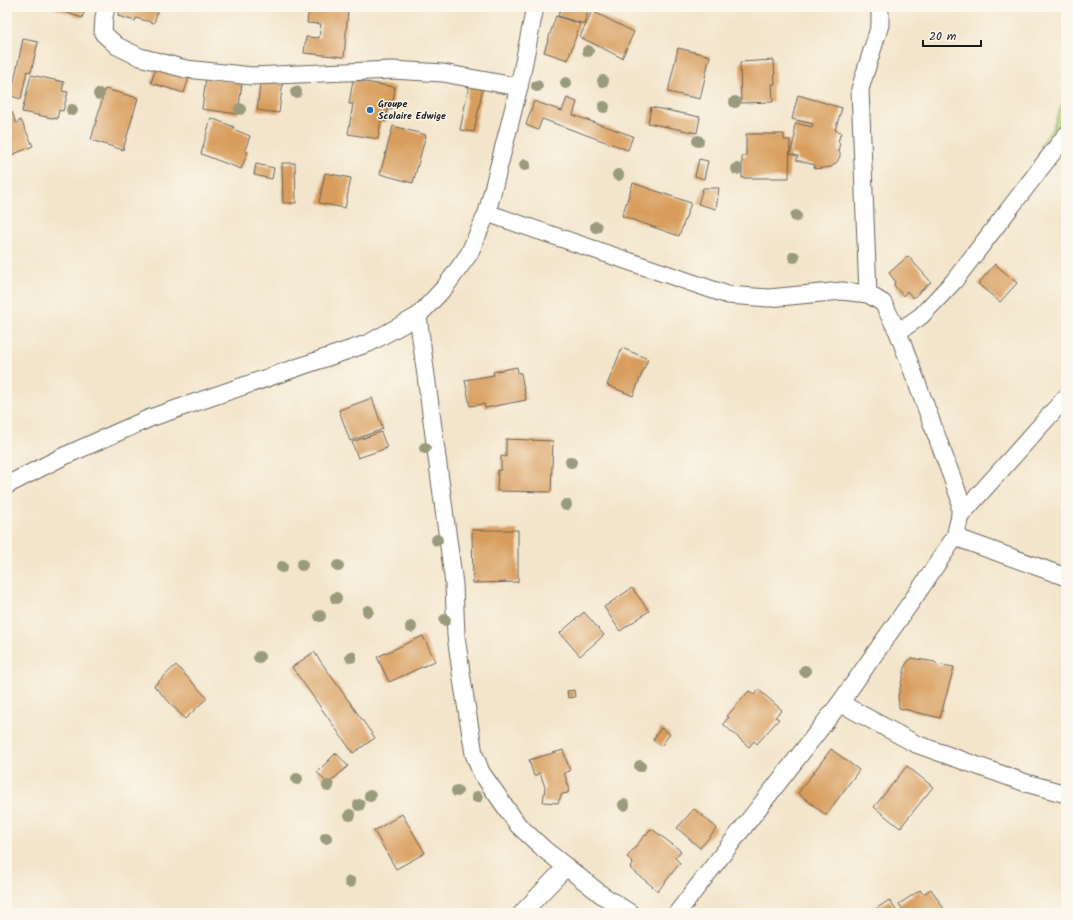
<svg xmlns="http://www.w3.org/2000/svg" width="1073" height="920" font-family="Kalam,sans-serif">
  <rect width="100%" height="100%" fill="#fbf7ec"/>
  <filter id="ink" filterUnits="userSpaceOnUse"><feTurbulence type="fractalNoise" baseFrequency=".025" numOctaves="2"/><feDisplacementMap in="SourceGraphic" scale="8" xChannelSelector="R" yChannelSelector="G"/><feConvolveMatrix kernelMatrix="1 2 1 2 8 2 1 2 1" color-interpolation-filters="sRGB"/></filter>
  <filter id="wash" filterUnits="userSpaceOnUse"><feTurbulence type="fractalNoise" baseFrequency=".012" numOctaves="4" result="noise"/><feDisplacementMap in="SourceGraphic" scale="16" xChannelSelector="R" yChannelSelector="G"/><feGaussianBlur stdDeviation="0.9" result="paint"/><feColorMatrix in="noise" values="0 0 0 0 0 0 0 0 0 0 0 0 0 0 0 0 0 1.4 0 .05"/><feComposite in="paint" operator="in"/></filter>
  <g filter="url(#wash)">
    <rect width="100%" height="100%" fill="#f3e5cb"/>
    <!-- green -->
    <polygon fill="#b5d57c" stroke="#68784c" points="1066,100 1066,148 1041,147 1040,146 1052,129 1063,101"/>
    <g id="blocks">
      <!-- building -->
      <g fill="#d89d5c">
        <polygon points="50,7 86,7 82,18"/>
        <polygon points="120,7 159,7 154,23 136,18 135,21 118,16"/>
        <polygon points="309,7 348,10 344,57 304,53 306,37 319,38 321,24 307,23"/>
        <polygon points="561,7 573,7 588,12 584,24 558,16"/>
        <polygon points="592,11 634,32 622,58 580,37"/>
        <polygon points="556,16 580,24 568,60 544,52"/>
        <polygon points="23,39 38,42 31,72 27,71 21,99 11,96"/>
        <polygon points="678,48 710,56 700,99 668,92"/>
        <polygon points="774,60 775,84 772,84 773,102 741,103 740,62"/>
        <polygon points="157,64 190,74 184,93 151,83"/>
        <polygon points="262,69 284,72 279,113 257,110"/>
        <polygon points="31,75 64,82 62,91 68,92 63,111 59,110 57,119 22,112"/>
        <polygon points="206,78 242,83 238,114 202,109"/>
        <polygon points="353,80 395,87 392,110 388,109 386,122 381,121 378,139 348,134 353,104 349,104"/>
        <polygon points="469,85 483,87 474,132 460,130"/>
        <polygon points="105,89 138,98 123,150 91,140"/>
        <polygon points="798,95 842,108 835,130 841,132 838,142 840,143 838,151 840,152 840,156 837,162 831,167 814,169 815,165 796,160 798,156 790,154 795,136 794,128 796,123 812,127 813,124 792,119"/>
        <polygon points="567,98 577,102 573,115 633,136 628,150 542,119 538,130 526,125 534,101 562,111"/>
        <polygon points="651,107 700,117 697,133 648,123"/>
        <polygon points="12,112 16,123 21,120 33,146 7,157 7,114"/>
        <polygon points="211,118 234,127 233,129 250,136 245,150 248,152 241,169 201,154"/>
        <polygon points="393,126 426,135 413,183 380,174"/>
        <polygon points="746,134 784,134 784,140 790,140 789,178 742,178 742,156 746,156"/>
        <polygon points="699,159 708,161 704,179 695,176"/>
        <polygon points="282,163 295,163 296,203 283,203"/>
        <polygon points="256,164 274,168 272,179 254,175"/>
        <polygon points="325,173 351,178 345,208 319,203"/>
        <polygon points="633,183 691,203 679,236 622,216"/>
        <polygon points="703,188 719,188 716,209 698,204"/>
        <polygon points="908,256 931,282 913,298 907,291 903,296 894,285 895,281 889,273"/>
        <polygon points="995,264 1017,283 1000,302 978,284"/>
        <polygon points="622,348 648,359 633,396 607,385"/>
        <polygon points="517,367 518,373 521,373 526,400 485,408 484,404 470,406 465,380 494,375 493,372"/>
        <polygon points="372,398 383,429 350,441 339,410"/>
        <polygon points="381,432 387,448 358,458 352,442"/>
        <polygon points="506,439 553,441 551,492 497,491 498,470 501,470 501,456 506,457"/>
        <polygon points="472,530 518,530 518,582 473,583"/>
        <polygon points="632,588 649,611 620,631 604,607"/>
        <polygon points="584,612 604,635 580,656 560,633"/>
        <polygon points="423,636 435,661 389,682 377,657"/>
        <polygon points="314,652 375,738 353,753 292,667"/>
        <polygon points="911,658 935,662 938,666 942,665 954,667 940,718 899,708 898,696 906,664"/>
        <polygon points="176,665 207,698 185,719 154,686"/>
        <polygon points="574,690 575,697 568,698 567,691"/>
        <polygon points="759,690 782,710 775,717 779,719 757,744 754,741 749,747 723,724 729,717 727,716 749,691 754,695"/>
        <polygon points="661,728 670,734 661,746 653,740"/>
        <polygon points="831,749 859,770 826,815 798,793"/>
        <polygon points="563,750 570,771 564,773 569,787 568,793 562,794 558,803 543,802 545,787 540,773 534,776 529,760"/>
        <polygon points="336,753 348,766 328,784 317,772"/>
        <polygon points="907,766 933,787 900,828 874,807"/>
        <polygon points="694,809 717,828 700,848 677,828"/>
        <polygon points="402,814 425,853 396,869 374,831"/>
        <polygon points="652,829 681,851 675,858 680,863 658,891 630,868 633,865 632,861 627,857 645,835 646,836 649,830"/>
        <polygon points="931,889 944,909 938,913 905,913 899,904 920,890 923,894"/>
        <polygon points="889,900 898,913 870,913"/>
      </g>
    </g>
  </g>
  <g filter="url(#ink)">
    <use href="#blocks" fill-opacity="0" stroke="#676259" stroke-width="1"/>
    <g fill="none" stroke-linecap="round" stroke-linejoin="round">
      <!-- minor casing -->
      <g stroke="#676259" stroke-width="19">
        <g id="minor">
          <polyline points="106,7 104,17 103,33 117,46 140,57 186,69 252,76 392,70 443,73 519,87"/>
          <polyline points="487,213 728,295 769,298 842,291 868,294 883,303 898,332 960,499 960,516 955,537 916,595 840,703 677,913"/>
          <polyline points="868,294 860,89 880,25 880,7"/>
          <polyline points="418,316 454,584 456,636 462,679 474,754 481,772 518,825 545,850 602,895 630,913"/>
          <polyline points="898,332 921,316 954,281 1066,135"/>
          <polyline points="7,485 62,457 150,418 369,343 418,316 445,287 469,254 487,213 519,87 535,7"/>
          <polyline points="960,516 1066,397"/>
          <polyline points="955,537 1066,577"/>
          <polyline points="840,703 916,744 1026,783 1066,794"/>
          <polyline points="522,913 566,867"/>
        </g>
      </g>
      <!-- minor -->
      <use href="#minor" stroke="#fff" stroke-width="17"/>
    </g>
    <!-- trees -->
    <g fill="#9a9a7d">
      <circle cx="588" cy="51" r="6"/>
      <circle cx="603" cy="81" r="6"/>
      <circle cx="566" cy="83" r="6"/>
      <circle cx="537" cy="86" r="6"/>
      <circle cx="296" cy="92" r="6"/>
      <circle cx="99" cy="94" r="6"/>
      <circle cx="735" cy="102" r="6"/>
      <circle cx="604" cy="107" r="6"/>
      <circle cx="240" cy="109" r="6"/>
      <circle cx="72" cy="110" r="6"/>
      <circle cx="698" cy="141" r="6"/>
      <circle cx="525" cy="165" r="6"/>
      <circle cx="737" cy="169" r="6"/>
      <circle cx="618" cy="175" r="6"/>
      <circle cx="796" cy="216" r="6"/>
      <circle cx="596" cy="227" r="6"/>
      <circle cx="794" cy="257" r="6"/>
      <circle cx="425" cy="448" r="6"/>
      <circle cx="571" cy="462" r="6"/>
      <circle cx="566" cy="505" r="6"/>
      <circle cx="437" cy="540" r="6"/>
      <circle cx="302" cy="565" r="6"/>
      <circle cx="338" cy="566" r="6"/>
      <circle cx="282" cy="567" r="6"/>
      <circle cx="336" cy="598" r="6"/>
      <circle cx="368" cy="611" r="6"/>
      <circle cx="320" cy="616" r="6"/>
      <circle cx="445" cy="620" r="6"/>
      <circle cx="411" cy="627" r="6"/>
      <circle cx="259" cy="657" r="6"/>
      <circle cx="351" cy="657" r="6"/>
      <circle cx="805" cy="671" r="6"/>
      <circle cx="640" cy="766" r="6"/>
      <circle cx="297" cy="779" r="6"/>
      <circle cx="328" cy="786" r="6"/>
      <circle cx="457" cy="791" r="6"/>
      <circle cx="370" cy="796" r="6"/>
      <circle cx="477" cy="797" r="6"/>
      <circle cx="359" cy="805" r="6"/>
      <circle cx="624" cy="805" r="6"/>
      <circle cx="350" cy="815" r="6"/>
      <circle cx="326" cy="838" r="6"/>
      <circle cx="350" cy="882" r="6"/>
    </g>
  </g>
  <!-- markers -->
  <circle fill="#1f6fb2" stroke="#fbf7ec" stroke-width="1.5" cx="370" cy="110" r="4"/>
  <g text-anchor="middle" dominant-baseline="central" stroke-width="3" stroke-linejoin="round" paint-order="stroke">
    <!-- poi labels -->
    <g font-size="10" font-weight="bold" fill="#1c1c1c" stroke="#fbf7ec" text-anchor="start">
      <text x="378" y="104">Groupe<tspan x="378" dy="12">Scolaire Edwige</tspan></text>
    </g>
  </g>
  <!-- margin -->
  <rect width="1073" height="920" fill="none" stroke="#fbf7ec" stroke-width="24"/>
  <!-- scale -->
  <path d="M923 40v6h58v-6" fill="none" stroke="#1c1c1c" stroke-width="2"/>
  <text x="929" y="40" font-size="12" fill="#1c1c1c" stroke="#fbf7ec" stroke-width="3" paint-order="stroke">20 m</text>
</svg>
